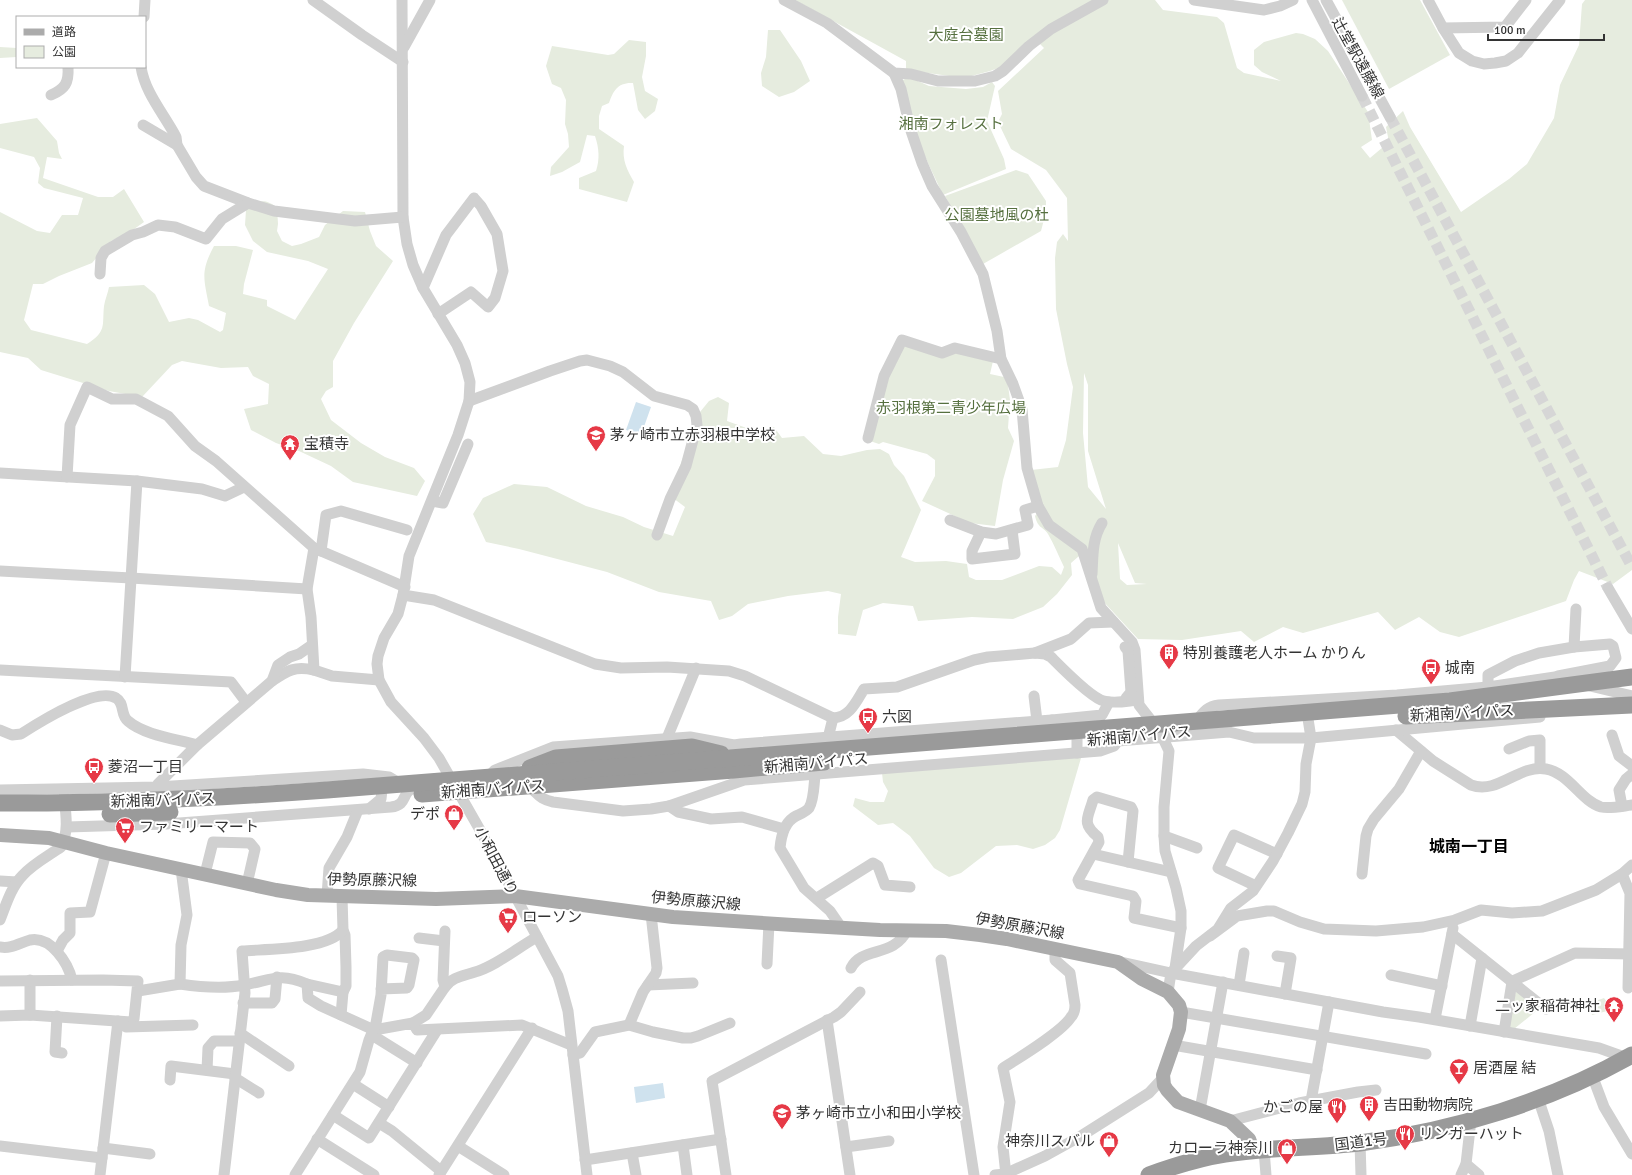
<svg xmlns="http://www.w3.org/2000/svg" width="1632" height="1175" font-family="Signika,'Noto Sans JP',sans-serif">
  <rect width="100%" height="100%" fill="#fff"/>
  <!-- green -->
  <g fill="#e6ecdf" fill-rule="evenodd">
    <path d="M795,0H1155L1163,10L1217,17L1224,23L1237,68L1244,73L1281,81L1262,72L1254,65V50L1264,42L1296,33L1303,34L1315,39L1328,51L1368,112L1372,140L1361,147L1370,158L1389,142L1386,127L1403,111L1410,127L1461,212L1509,179L1527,164L1547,130L1554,118L1560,85L1579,45L1582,4L1585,0H1632V570L1613,584L1579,571L1574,580L1566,601L1459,637L1440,632L1419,617L1395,630L1378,612L1303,633L1283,627L1254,642L1241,631L1182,640L1138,639L1102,600L1086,550L1071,563L1072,575L1057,594L1043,607L1013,619L972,617L918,621L913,606L883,603L863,610L856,636L838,634V617L841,594L828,591L788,596L748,604L732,616L719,620L711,601L659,592L607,572L519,549L486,542L473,514L483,498L514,484L547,487L586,506L623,517L644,527L673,536L685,507L669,495L700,412L709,401L718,397L729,403L727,421L755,431L774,427L782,438L804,436L823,454L841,456L867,450L880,449L889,454L894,465L904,476L921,510L901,557L915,562L946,561L967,564L969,577L976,580H1002L1039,566L1052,567L1061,575L1064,567C1059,557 1054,544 1048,534C1043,526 1038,529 1035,516L1043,506L1031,470L1058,467L1066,440L1073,387L1067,364L1056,309L1055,258L1057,242L1063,234L1068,241L1067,198L1046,170L1011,149L998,122L1002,114L998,91L1044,48L1040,44L1004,66L990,71L964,78L906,70V61ZM1084,373L1088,385V451L1106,509L1088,487L1083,433ZM1118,543L1135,583L1147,584L1127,585L1120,579Z"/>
    <polygon points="1342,0 1420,0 1450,55 1389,89"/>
    <polygon points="768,30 780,30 801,61 810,81 794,92 779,97 762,86 761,73 766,57"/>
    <path d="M629,40L646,42V56L642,77L645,91L658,99L655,111L645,119L638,110L633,83C618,82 613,91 609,103L602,106L599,116V129L624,146C622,160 627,170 634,182L627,202L579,189V178L596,171C600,159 599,148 595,136L587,135L580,162L562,172L550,176L551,167L569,147L568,134L565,124L566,100L561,88L552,84L546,66L552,46L608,55L614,54Z"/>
    <polygon points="0,47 17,48 17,57 0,58"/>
    <polygon points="909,77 929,86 966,89 983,87 992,82 995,86 987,121 1004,159 1006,169 943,195 920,146 901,81"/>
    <path d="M37,118L57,141L59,153L62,159L47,157L43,178L98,197H113L124,189L144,222L130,232L111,241L92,263L59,276L43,284H33L24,320L31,330L87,344C107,331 102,326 104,306C105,299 108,293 109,287L144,285L155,294L169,322L189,318L198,320L220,332L223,330L226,313L209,306C204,279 200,272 214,246H236L253,250L244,284L243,294L267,300V306L295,320L328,269L308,261L267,252L253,241L245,225L246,210C259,200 263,198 277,207L278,224L277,231L282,241L292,246L301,244L319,237L325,225L343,211L365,212L370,231L376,246L393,261L354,323L333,361V387L326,391L321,399L331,420L361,443L385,457L414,468L425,481L417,496L353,482L331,466L299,451L276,443L251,430L244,409L268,404L269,384L253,376L248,367L221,368L182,361L172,365L142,397L109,391L41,370L28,358L0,352V212L37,231L50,233L62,215H78L83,198L44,188L38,183L40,168L34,157L0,148V124Z"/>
    <polygon points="1016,170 1028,174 1046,201 1046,212 1041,231 983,264 945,196"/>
    <polygon points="903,346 956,352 993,361 990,374 1004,377 1008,385 1010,400 1008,428 1014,441 1003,480 995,526 970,523 922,501 935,476 935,460 927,454 883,442 879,444 870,441 888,375"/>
    <polygon points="1077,756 1081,758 1060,830 1055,838 1045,845 1033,849 1017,845 996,846 961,873 949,877 934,868 910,836 893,823 878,825 853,806 855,798 870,802 884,802 888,791 883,782 882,773"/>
    <polygon points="1516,991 1540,1008 1514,1029 1508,1028"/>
    <polygon points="1604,998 1612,1009 1611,1010 1592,1015 1589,1005 1593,1002"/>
  </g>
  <!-- water -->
  <g fill="#cfe2ee">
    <polygon points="636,402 651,407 641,435 626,430"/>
    <polygon points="663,1083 665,1098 636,1103 634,1087"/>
  </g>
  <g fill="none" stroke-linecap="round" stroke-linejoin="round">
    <!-- minor-tunnel -->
    <g stroke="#d6d6d6" stroke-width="11" stroke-dasharray="11 5.5" stroke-linecap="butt">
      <polyline points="1362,96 1608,588"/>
      <polyline points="1390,117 1632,567"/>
    </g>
    <!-- minor -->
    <g stroke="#d0d0d0" stroke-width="11">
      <polyline points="313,0 362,35 403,62"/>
      <polyline points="402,0 403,217 407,244 413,265 423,288 457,345 465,363 470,382 469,401 458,435 409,556 403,595 398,614 384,638 378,656 377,664 379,680 391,702 424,738 439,758 480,830 558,976 562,989 568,1011 587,1175"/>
      <polyline points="784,0 827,23 894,73 911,74 938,81 975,81 995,76 1003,71 1029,46 1051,29 1103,0"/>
      <polyline points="1194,0 1264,10 1280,6 1293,0"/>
      <polyline points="1312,0 1362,96"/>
      <polyline points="1326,0 1390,117"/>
      <polyline points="1428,0 1443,28 1459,53 1472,61 1484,64 1495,63 1506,61 1518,53 1560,0"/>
      <polyline points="144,17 145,0"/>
      <polyline points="1443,28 1505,27 1526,0"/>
      <polyline points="404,47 430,0"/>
      <path d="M141,67C145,93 164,114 176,137L177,145L196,177L204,186L248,203L274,211L355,221L403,217"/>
      <polyline points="894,73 901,89 910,128 922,163 932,186 961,232 983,274 997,331 1001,359 1013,384 1022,409 1027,468 1038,506 1049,525 1082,549 1101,608 1132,642 1135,650 1139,705 1160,732 1169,751 1164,807 1164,836 1165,851 1176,888 1181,911 1181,928 1175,968"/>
      <path d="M51,95C65,89 69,83 68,67"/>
      <polyline points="143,125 177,145"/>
      <polyline points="100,274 101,258 105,251 132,235 143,232 158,225 175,227 206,239 222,219 248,203"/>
      <polyline points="423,288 446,235 474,198 481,206 497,234 503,271 495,298 488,307 471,292 438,314"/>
      <polyline points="469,401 550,371 580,361 587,360 610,366 623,372 654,396 687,405 693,409 696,416 697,425 686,466 670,499 657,535"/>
      <polyline points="868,438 884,376 902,340 942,353 955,348 1001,359"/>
      <polyline points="0,473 137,481 202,489 225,496 244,487"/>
      <polyline points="67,477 70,425 87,387 112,399 136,399 168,416 195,446 216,461 314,548 405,587"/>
      <polyline points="432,501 443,503 468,444"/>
      <polyline points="950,520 981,532 996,534 1028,525 1025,510 1038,506"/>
      <polyline points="981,532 972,551 972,559 1015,554 1012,530"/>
      <polyline points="314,548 307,589 311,617 314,670 332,676 379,680"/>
      <polyline points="321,551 326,515 341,511 407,530"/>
      <polyline points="0,571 131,578 307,589"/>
      <path d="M1092,574C1093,556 1092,539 1102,523"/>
      <polyline points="1608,588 1632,629"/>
      <path d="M403,595L434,600L595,664L621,668L667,667L729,671L745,676L833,718C850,717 856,702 864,689L897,687L974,660L988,657L1035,653L1045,654L1051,657C1061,667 1091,698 1104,701C1115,704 1127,701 1138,700"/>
      <polyline points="1125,647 1128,651 1131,692 1126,698"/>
      <polyline points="1035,653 1071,639 1089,623 1113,622"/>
      <polyline points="0,670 231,682 246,702"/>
      <polyline points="1558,676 1610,666 1616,658 1613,646 1610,644 1574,647"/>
      <polyline points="125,677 137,481"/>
      <path d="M272,681C288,670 295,666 314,670"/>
      <polyline points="1590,686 1632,696"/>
      <polyline points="1488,687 1488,675 1515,661 1539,653 1574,647 1576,609"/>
      <polyline points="1034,696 1037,721"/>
      <polyline points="1052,720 1102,715 1109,702"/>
      <path d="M1194,724C1203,713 1205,707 1219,705L1397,695L1488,687L1555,677L1573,681"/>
      <path d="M0,730L12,735L21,734C38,723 97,686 116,698C125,703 120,715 128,721C144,735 176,739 197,745"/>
      <path d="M1396,730L1433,761L1471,785C1498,795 1519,764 1546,769C1569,773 1581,801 1601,807C1610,809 1623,806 1632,805"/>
      <polyline points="1612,735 1619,756 1632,766"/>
      <polyline points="1099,737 1134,734"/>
      <polyline points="667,738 696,668"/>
      <polyline points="828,738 833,718"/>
      <polyline points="1509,749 1529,741 1540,740 1540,768"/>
      <polyline points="1077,753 1077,734"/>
      <path d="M815,775C814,784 814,800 809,808C806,812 800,814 796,816C784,822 781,837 780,848L804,888L830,911L841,927"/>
      <polyline points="489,776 495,770 553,747 690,737 734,745 741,744 1052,720 1070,730"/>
      <path d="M526,785C538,791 537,799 553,802L623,811L651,809L669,806L744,780L1100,751L1114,746L1118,741L1229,732L1254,738H1311L1540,717"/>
      <polyline points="0,790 157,787 363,774 389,777 399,783"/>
      <polyline points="157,790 157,787 158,784 197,745 272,681 278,665 290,657 299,654 312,645"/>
      <polyline points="669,806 678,812 711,819 742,817 784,829"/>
      <polyline points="1622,806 1619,790 1626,779 1632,774"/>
      <polyline points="369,809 381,799 382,790 381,780"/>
      <path d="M67,827L166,824L391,807C408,805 401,793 413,788"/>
      <polyline points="1164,836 1197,848"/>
      <polyline points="1093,854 1171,872"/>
      <path d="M1128,862L1133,811L1131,807L1097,797L1093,800C1088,818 1081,823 1098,837L1099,842L1078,880L1080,884L1133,896L1136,901L1134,918L1181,928"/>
      <path d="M181,869L187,915L181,945L180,984C200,987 224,989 244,985C272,980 279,972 307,984L308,998L321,1006L374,1030L413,1023L417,1030L522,1025L571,1045"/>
      <polyline points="205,874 213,842 250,843 255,849 247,884"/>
      <polyline points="1362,874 1366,836 1368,829 1374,819 1399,789 1421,751"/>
      <polyline points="1622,874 1630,893 1628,988"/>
      <polyline points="0,881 17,882"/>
      <polyline points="1256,886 1218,868 1234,835 1277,854"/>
      <polyline points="327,896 329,868 347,837 358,810"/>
      <polyline points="817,898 873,863 878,866 885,885 910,887"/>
      <path d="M0,920C6,905 11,887 23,875C33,864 48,856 61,847C69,832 66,814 64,797"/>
      <polyline points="1452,934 1546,1009"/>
      <polyline points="1210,936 1237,916 1267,911 1274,911 1300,922 1324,929 1376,931 1423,927 1455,920 1481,910 1512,913 1542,911 1596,890 1622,874 1632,865"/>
      <polyline points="419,938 444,941"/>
      <path d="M0,947C12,949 19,943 30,940C51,936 68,963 72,980"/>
      <polyline points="57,951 63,940 70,933 70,913 90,912 106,853"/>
      <polyline points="1277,956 1291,958 1285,994"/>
      <polyline points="941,960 974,1175"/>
      <polyline points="1121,962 1171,973 1383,1012 1419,1017 1599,1048 1627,1058"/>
      <polyline points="767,964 769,923"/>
      <path d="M851,968C862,946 894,958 907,930"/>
      <polyline points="1391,975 1442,986"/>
      <polyline points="30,980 30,1015"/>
      <polyline points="0,981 103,980 138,981 134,1019 131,1022 30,1015 0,1016"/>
      <polyline points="307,984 343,992"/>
      <polyline points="648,985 693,983"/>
      <polyline points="1239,985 1244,953"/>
      <path d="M445,987C452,977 463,976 475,972C496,966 517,948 537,937"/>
      <polyline points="138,991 180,984"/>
      <polyline points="1168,992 1171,973 1196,946 1218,929 1231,908 1253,891 1273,861 1288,833 1302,804 1305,792 1306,764 1311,738 1306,706"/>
      <polyline points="243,1003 272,1003 275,999 277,977"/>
      <polyline points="1181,1012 1426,1054"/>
      <polyline points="341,1015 343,992 346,986 346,967 345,935 343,930 342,897"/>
      <polyline points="57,1016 55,1052 62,1053"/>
      <polyline points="1435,1019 1453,928"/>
      <polyline points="827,1020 850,1175"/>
      <polyline points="413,1023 426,1015 445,987 443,980 445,931"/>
      <polyline points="123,1025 126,1027 193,1025"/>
      <polyline points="629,1025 643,992 656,973 657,968 651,914"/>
      <polyline points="1470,1026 1482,958"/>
      <polyline points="1504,1032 1512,982 1515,980 1575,953 1632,954"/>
      <polyline points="240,1033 289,1066"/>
      <polyline points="372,1035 417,1063"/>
      <polyline points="1173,1045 1317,1070"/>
      <polyline points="573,1055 580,1053 595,1032 629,1025 653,1032 683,1038 691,1038 698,1036 730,1023"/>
      <polyline points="207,1070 208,1048 214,1041 239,1041"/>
      <polyline points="1592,1075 1604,1107 1632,1154"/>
      <polyline points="235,1078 259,1093"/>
      <polyline points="170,1080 171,1066 235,1074"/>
      <polyline points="353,1084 389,1107"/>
      <polyline points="1538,1098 1549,1131 1558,1175"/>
      <polyline points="1311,1101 1329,1002"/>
      <polyline points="1200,1110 1223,982"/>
      <polyline points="333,1115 369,1138 437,1030"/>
      <polyline points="1230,1121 1299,1103 1358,1092 1376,1090"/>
      <polyline points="379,1123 392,1131 441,1171"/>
      <polyline points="317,1139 374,1175"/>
      <polyline points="1360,1143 1361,1175"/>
      <polyline points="683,1145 687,1175"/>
      <polyline points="0,1146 102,1158"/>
      <polyline points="458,1146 504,1175"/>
      <polyline points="846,1147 889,1141"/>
      <polyline points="103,1148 150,1154"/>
      <polyline points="1264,1150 1266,1175"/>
      <polyline points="632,1153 636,1175"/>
      <polyline points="585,1160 721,1139"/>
      <polyline points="1466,1164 1479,1175"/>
      <polyline points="100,1175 118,1021"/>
      <path d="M224,1175L245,993L242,951C267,949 327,950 343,930"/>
      <polyline points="295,1175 360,1072 369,1040 376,1023 381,995 383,957 387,955 412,958 414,960 409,985 407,988 381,989"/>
      <polyline points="439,1175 532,1028"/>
      <polyline points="726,1175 712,1081 834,1017 841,1012 860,992"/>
      <polyline points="995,1175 1005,1174 1045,1156 1081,1136 1149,1093 1162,1079"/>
      <path d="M1006,1175L1003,1147L1010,1102L1003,1068C1020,1057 1062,1032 1071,1017C1074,1014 1075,1009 1075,1005L1070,973L1055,960V949"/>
      <polyline points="1461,1175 1466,1164 1471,1120"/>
    </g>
    <!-- major -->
    <polyline stroke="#ababab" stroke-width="14" points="0,835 49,838 106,853 276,890 308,895 436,899 515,896 673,917 793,925 880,930 946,931 980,935 1007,939 1118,962 1142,979 1168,992 1179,1005 1181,1012 1179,1029 1163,1075 1164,1085 1167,1090 1178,1102 1230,1121 1249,1139 1253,1150"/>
    <!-- highway -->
    <g stroke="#9a9a9a" stroke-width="17">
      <polyline points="1406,716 1632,705"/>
      <polyline points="530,768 556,758 692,747 721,754"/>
      <polyline points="422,794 734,770 824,762"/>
      <path d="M0,803C109,804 218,798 327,790L1450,701L1632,677"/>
      <polyline points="110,814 170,812"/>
      <path d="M1149,1175C1174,1166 1199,1158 1225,1154C1270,1147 1315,1148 1360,1143C1453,1131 1551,1101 1632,1055"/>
    </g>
  </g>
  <!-- icons -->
  <defs>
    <g id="school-pin" transform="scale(1)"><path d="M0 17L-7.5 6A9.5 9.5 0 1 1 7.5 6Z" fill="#e63946" stroke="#fff"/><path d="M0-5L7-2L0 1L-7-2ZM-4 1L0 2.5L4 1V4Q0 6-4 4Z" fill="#fff"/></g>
    <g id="temple-pin" transform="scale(1)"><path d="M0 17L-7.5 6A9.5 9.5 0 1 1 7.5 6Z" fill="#e63946" stroke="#fff"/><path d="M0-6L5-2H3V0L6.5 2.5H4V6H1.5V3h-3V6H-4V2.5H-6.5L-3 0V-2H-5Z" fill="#fff"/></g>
    <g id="building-pin" transform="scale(1)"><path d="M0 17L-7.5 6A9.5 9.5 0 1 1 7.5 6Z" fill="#e63946" stroke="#fff"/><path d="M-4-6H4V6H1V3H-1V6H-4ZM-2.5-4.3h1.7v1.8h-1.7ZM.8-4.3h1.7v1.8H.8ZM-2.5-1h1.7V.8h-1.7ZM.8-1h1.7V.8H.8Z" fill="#fff"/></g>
    <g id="bus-pin" transform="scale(1)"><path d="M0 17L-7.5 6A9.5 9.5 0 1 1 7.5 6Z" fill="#e63946" stroke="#fff"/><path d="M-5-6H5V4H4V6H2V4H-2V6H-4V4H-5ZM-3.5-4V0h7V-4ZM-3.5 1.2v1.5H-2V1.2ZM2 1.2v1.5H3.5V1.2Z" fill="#fff"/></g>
    <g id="shop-pin" transform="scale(1)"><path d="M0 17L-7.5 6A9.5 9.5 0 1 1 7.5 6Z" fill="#e63946" stroke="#fff"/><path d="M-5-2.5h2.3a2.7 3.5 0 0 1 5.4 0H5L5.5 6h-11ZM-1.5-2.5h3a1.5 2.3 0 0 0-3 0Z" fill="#fff"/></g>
    <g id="supermarket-pin" transform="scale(1)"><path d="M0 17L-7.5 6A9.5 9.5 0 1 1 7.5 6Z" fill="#e63946" stroke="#fff"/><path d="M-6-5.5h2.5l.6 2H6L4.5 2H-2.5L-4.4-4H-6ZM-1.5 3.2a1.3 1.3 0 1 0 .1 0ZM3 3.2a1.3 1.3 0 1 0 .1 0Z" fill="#fff"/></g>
    <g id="bar-pin" transform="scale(1)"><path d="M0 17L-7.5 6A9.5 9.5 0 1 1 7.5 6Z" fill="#e63946" stroke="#fff"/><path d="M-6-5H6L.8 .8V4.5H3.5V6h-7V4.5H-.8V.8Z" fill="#fff"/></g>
    <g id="restaurant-pin" transform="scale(1)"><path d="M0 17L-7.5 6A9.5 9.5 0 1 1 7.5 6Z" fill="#e63946" stroke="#fff"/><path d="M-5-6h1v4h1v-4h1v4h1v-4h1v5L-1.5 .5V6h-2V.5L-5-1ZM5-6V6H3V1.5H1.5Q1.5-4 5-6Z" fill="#fff"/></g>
  </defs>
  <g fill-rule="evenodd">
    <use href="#school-pin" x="596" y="435"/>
    <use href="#temple-pin" x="290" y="444"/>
    <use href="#building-pin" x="1169" y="653"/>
    <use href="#bus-pin" x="1431" y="668"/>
    <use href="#bus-pin" x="868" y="717"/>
    <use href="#bus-pin" x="94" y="767"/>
    <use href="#shop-pin" x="454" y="814"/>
    <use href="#supermarket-pin" x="125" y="827"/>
    <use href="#supermarket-pin" x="508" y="917"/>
    <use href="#temple-pin" x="1614" y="1006"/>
    <use href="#bar-pin" x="1459" y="1068"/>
    <use href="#building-pin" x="1369" y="1105"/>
    <use href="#restaurant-pin" x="1337" y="1107"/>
    <use href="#school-pin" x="782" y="1113"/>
    <use href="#restaurant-pin" x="1405" y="1134"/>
    <use href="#shop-pin" x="1109" y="1141"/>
    <use href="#shop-pin" x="1287" y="1148"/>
  </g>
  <g text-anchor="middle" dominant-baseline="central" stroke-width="4" stroke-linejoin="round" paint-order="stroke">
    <!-- park labels -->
    <g font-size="15" fill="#56703f" stroke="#fff">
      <text x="966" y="35">大庭台墓園</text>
      <text x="951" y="124">湘南フォレスト</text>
      <text x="997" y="215">公園墓地風の杜</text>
      <text x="951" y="408">赤羽根第二青少年広場</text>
    </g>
    <!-- street labels -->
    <g font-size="15" fill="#333" stroke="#fff">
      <text transform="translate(1358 58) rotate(61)">辻堂駅遠藤線</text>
      <text transform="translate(1462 713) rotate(-3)">新湘南バイパス</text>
      <text transform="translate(1139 736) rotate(-5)">新湘南バイパス</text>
      <text transform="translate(816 763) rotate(-5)">新湘南バイパス</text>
      <text transform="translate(493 789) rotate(-4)">新湘南バイパス</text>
      <text transform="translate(163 800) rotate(-2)">新湘南バイパス</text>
      <text transform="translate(496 861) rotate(62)">小和田通り</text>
      <text transform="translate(372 880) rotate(1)">伊勢原藤沢線</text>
      <text transform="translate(696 901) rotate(5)">伊勢原藤沢線</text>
      <text transform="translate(1020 926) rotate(10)">伊勢原藤沢線</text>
      <text transform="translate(1361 1142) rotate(-7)">国道1号</text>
    </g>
    <!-- poi labels -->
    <g font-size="15" fill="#333" stroke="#fff" text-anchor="start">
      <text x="610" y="435">茅ヶ崎市立赤羽根中学校</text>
      <text x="304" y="444">宝積寺</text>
      <text x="1183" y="653">特別養護老人ホーム かりん</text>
      <text x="1445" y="668">城南</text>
      <text x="882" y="717">六図</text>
      <text x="108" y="767">菱沼一丁目</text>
      <text x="440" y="814" text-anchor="end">デポ</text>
      <text x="139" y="827">ファミリーマート</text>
      <text x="522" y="917">ローソン</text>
      <text x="1600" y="1006" text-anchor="end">二ッ家稲荷神社</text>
      <text x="1473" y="1068">居酒屋 結</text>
      <text x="1383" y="1105">吉田動物病院</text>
      <text x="1323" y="1107" text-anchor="end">かごの屋</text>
      <text x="796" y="1113">茅ヶ崎市立小和田小学校</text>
      <text x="1419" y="1134">リンガーハット</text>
      <text x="1095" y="1141" text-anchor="end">神奈川スバル</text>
      <text x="1273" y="1148" text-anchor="end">カローラ神奈川</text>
    </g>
    <!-- neighbourhood labels -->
    <g font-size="16" font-weight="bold" fill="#000" stroke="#fff">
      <text x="1469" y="847">城南一丁目</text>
    </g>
  </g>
  <!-- legend -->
  <rect x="16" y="16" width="130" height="52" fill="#ffffff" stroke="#adadad"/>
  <rect x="24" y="29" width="20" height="6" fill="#ababab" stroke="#adadad"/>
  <text x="52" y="36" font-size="12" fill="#333333">道路</text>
  <rect x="24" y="46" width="20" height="12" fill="#e6ecdf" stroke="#adadad"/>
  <text x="52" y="56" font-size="12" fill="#333333">公園</text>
  <!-- scale -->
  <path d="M1488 34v6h116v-6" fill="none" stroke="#333333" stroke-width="2"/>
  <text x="1494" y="34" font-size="12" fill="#333333" stroke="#ffffff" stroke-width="3" paint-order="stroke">100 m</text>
</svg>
